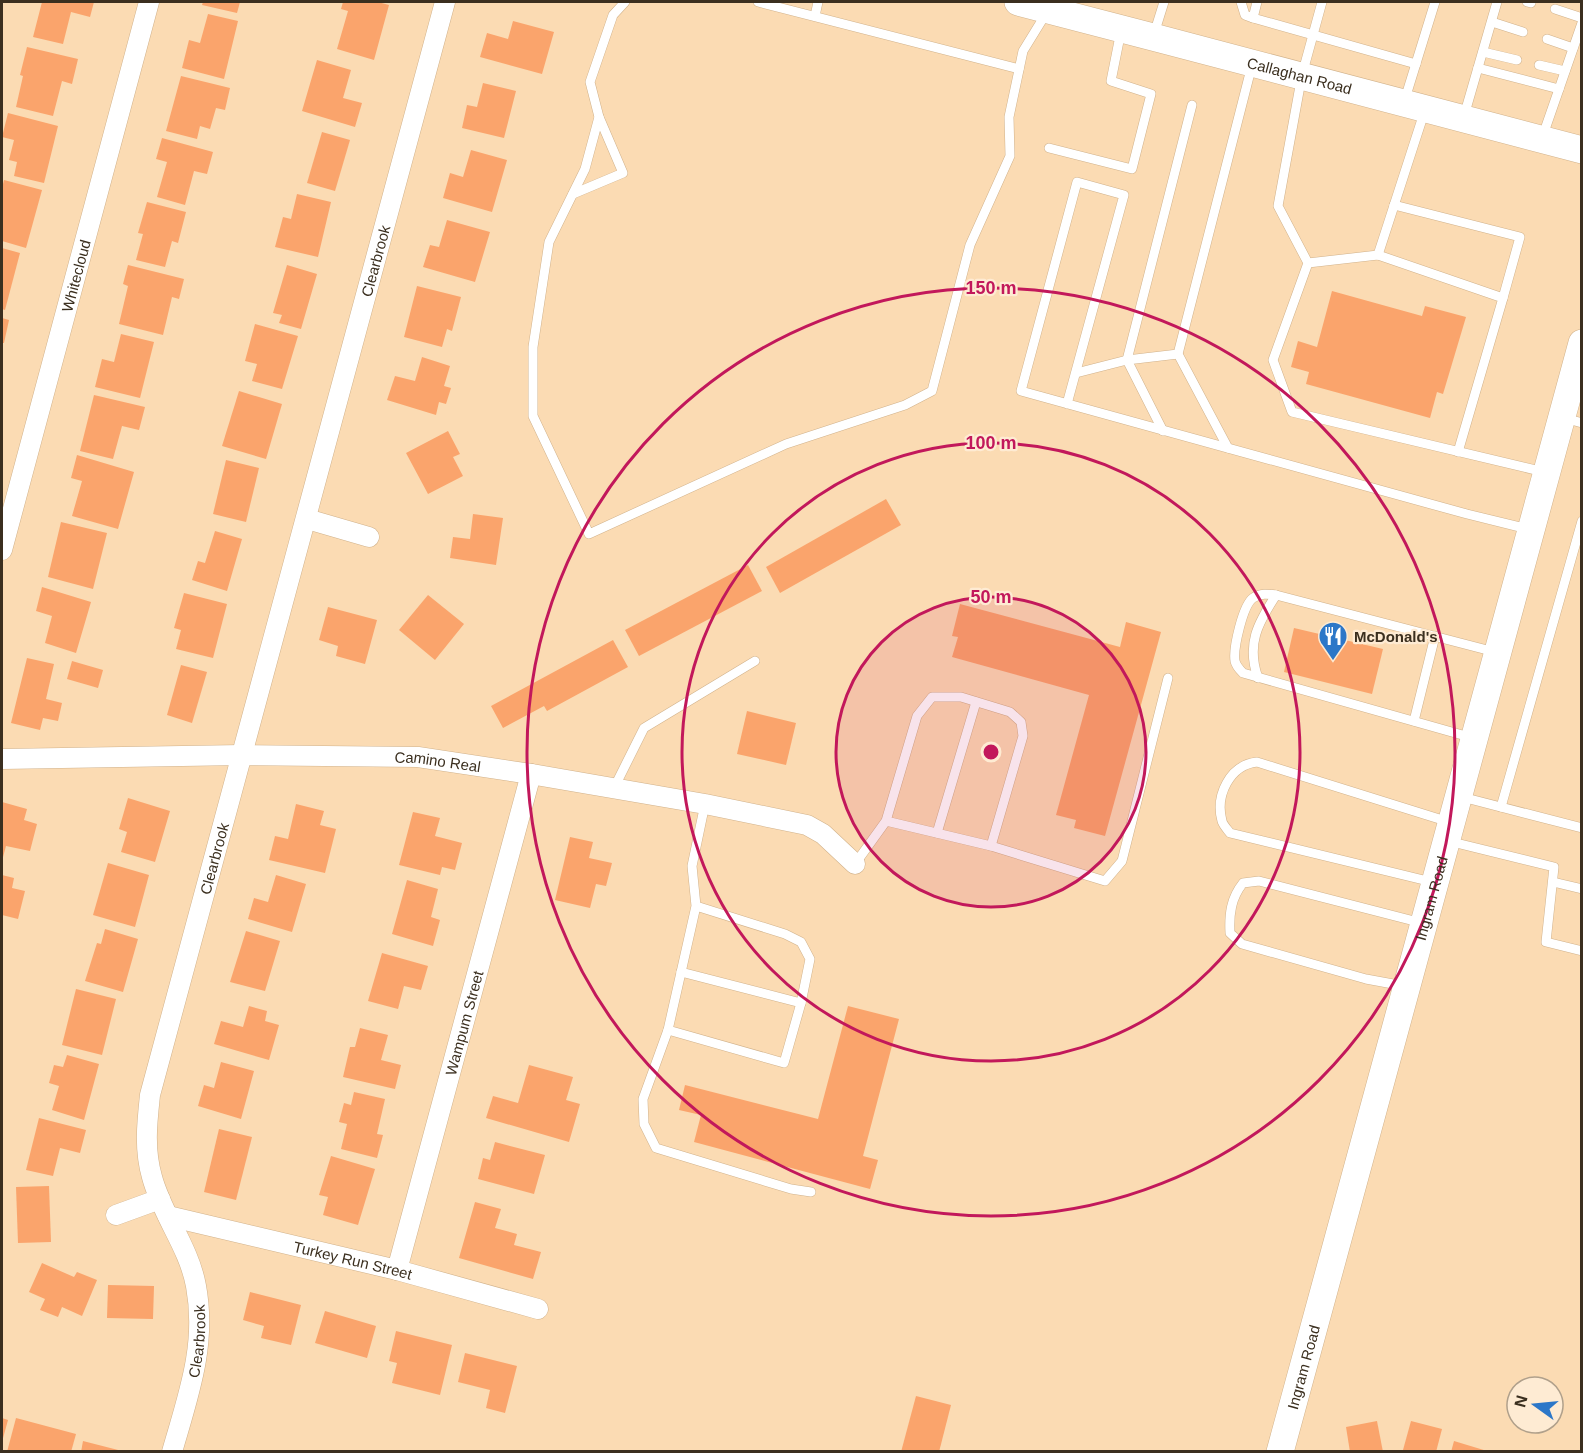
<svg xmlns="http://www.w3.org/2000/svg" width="1583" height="1453" font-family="Helvetica,sans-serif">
  <rect width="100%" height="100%" fill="#fbdbb3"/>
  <!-- building -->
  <g fill="#faa46c">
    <polygon points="42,2 94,2 90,17 71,12 63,44 33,37"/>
    <polygon points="203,2 240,2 237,13 202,5"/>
    <polygon points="343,2 378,2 389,5 374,60 337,49 348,11 341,9"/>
    <polygon points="208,14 238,21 224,79 182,68 189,40 200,43"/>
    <polygon points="513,21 554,32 542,74 480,57 487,33 508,39"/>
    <polygon points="27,47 78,59 72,84 62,81 53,116 16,107 23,76 20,75"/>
    <polygon points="317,60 351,70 343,98 362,103 355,127 302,111"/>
    <polygon points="181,76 230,88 225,110 216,108 210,129 200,126 197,139 166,131"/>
    <polygon points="483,83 516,91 504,138 462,128 467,105 477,107"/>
    <polygon points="8,113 58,126 44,183 14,176 17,162 9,160 14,140 2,137"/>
    <polygon points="322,132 350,140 335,191 307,183"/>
    <polygon points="162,138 213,152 207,174 194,171 185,205 157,197 167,162 156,159"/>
    <polygon points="471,150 507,160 492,212 443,198 450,173 463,177"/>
    <polygon points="4,180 42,190 26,248 2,241 2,188"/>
    <polygon points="297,194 331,202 318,257 275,247 283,217 291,219"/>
    <polygon points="147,202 186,212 178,243 172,241 165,267 136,260 143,234 138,233"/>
    <polygon points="447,220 490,232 475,282 423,267 430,245 439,247"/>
    <polygon points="2,248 20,253 5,310 2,309"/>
    <polygon points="128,265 184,279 179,299 172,297 163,335 119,324 128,286 123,284"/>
    <polygon points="287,265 317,274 301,329 279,323 282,315 273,313"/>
    <polygon points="417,286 461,297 452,331 447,329 442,347 404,337"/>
    <polygon points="1332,291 1422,316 1425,306 1466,317 1443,394 1437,392 1430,418 1306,384 1309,372 1291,367 1298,341 1317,347"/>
    <polygon points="2,318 9,320 4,343 2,343"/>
    <polygon points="255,324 298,336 282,389 252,381 257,364 245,361"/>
    <polygon points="121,334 154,342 140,398 95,387 102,359 114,362"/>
    <polygon points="422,357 450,366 444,386 451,388 446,404 439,402 436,415 387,400 395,376 415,381"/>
    <polygon points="239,391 282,404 266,459 222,446"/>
    <polygon points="94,395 145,407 139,430 122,426 113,459 80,451"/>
    <polygon points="448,431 460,454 453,457 463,476 428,494 406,453"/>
    <polygon points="77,455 134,472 118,529 72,516 82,481 71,478"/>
    <polygon points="226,460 259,468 246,522 213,514"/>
    <polygon points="886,499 901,525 780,593 766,567"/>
    <polygon points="473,514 503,518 496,565 450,558 453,537 470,539"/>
    <polygon points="61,522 107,533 93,589 48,577"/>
    <polygon points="215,531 242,539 227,591 192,580 198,561 205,563"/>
    <polygon points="748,565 762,591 639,656 625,630"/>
    <polygon points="42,587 91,602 76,653 45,643 52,616 36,611"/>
    <polygon points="184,593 227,604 213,658 176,649 181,630 174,628"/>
    <polygon points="428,595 464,624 435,660 399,630"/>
    <polygon points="960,604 1120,647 1126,622 1161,632 1105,836 1074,828 1076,820 1056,815 1089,695 952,657 958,637 952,636"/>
    <polygon points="328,607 377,620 365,664 336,656 338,646 319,640"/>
    <polygon points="1294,628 1383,649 1372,694 1284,672"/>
    <polygon points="613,640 628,667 547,711 544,706 503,728 491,706"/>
    <polygon points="27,658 54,664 46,699 62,703 58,721 43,718 40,730 11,723"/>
    <polygon points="72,661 103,670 98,688 67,679"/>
    <polygon points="181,665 207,672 192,723 167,715"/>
    <polygon points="747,711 796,723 786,765 737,754"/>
    <polygon points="128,798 170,811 155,862 121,852 127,832 119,829"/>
    <polygon points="2,802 27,809 24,820 37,824 30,851 6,846 2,861"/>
    <polygon points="296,804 324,811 320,825 336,829 325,873 269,860 275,836 288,839"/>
    <polygon points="413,812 440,818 435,836 462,843 455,870 442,867 440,875 399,865"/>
    <polygon points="570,837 593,842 589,858 612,863 606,886 596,884 590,908 555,900"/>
    <polygon points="108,863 149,875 135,927 93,915"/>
    <polygon points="2,875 14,878 12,888 25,891 18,919 2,915"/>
    <polygon points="276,875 306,884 292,932 248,919 254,898 268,902"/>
    <polygon points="407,880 438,889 431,917 440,920 433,946 392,934"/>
    <polygon points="105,929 138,939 123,992 85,981 97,943 101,944"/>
    <polygon points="246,931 280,941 265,991 230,982"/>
    <polygon points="382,953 428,966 421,990 404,986 398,1009 368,1001"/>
    <polygon points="76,989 116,999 102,1055 62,1045"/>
    <polygon points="249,1006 267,1011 265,1021 279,1025 269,1060 214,1044 221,1021 243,1027"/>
    <polygon points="848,1006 899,1019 863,1156 878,1160 870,1189 694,1142 701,1115 679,1110 685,1085 818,1119"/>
    <polygon points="360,1028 388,1035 381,1060 401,1065 395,1089 343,1077 350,1047 355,1047"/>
    <polygon points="67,1055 99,1064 84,1120 52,1110 59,1086 49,1083 54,1065 63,1067"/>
    <polygon points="221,1062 254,1071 241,1119 198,1106 204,1085 214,1088"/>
    <polygon points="529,1065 573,1077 566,1100 580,1104 569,1142 486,1118 493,1096 518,1103"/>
    <polygon points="354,1092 385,1099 377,1134 383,1135 377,1158 341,1149 347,1124 339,1122 344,1103 351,1105"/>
    <polygon points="39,1118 86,1130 80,1153 60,1148 53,1176 26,1170"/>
    <polygon points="219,1129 252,1137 236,1200 204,1192"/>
    <polygon points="495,1142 545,1155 534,1194 478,1179 483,1158 490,1160"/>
    <polygon points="331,1156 375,1169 358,1225 323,1215 328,1197 319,1195"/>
    <polygon points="49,1186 51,1242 18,1243 16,1187"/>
    <polygon points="475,1202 501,1209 495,1228 517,1234 514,1245 541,1252 533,1279 459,1258"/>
    <polygon points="42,1263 74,1277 77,1272 97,1280 82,1316 62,1307 58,1317 40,1310 45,1299 29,1292"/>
    <polygon points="108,1285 154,1286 153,1319 107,1318"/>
    <polygon points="250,1292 301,1305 291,1345 261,1338 264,1326 243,1320"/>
    <polygon points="325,1311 376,1326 367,1358 315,1343"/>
    <polygon points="396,1331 452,1345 440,1395 392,1383 397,1363 389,1361"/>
    <polygon points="465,1353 517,1366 505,1413 486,1408 490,1390 458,1382"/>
    <polygon points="916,1396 951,1405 939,1452 901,1452"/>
    <polygon points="2,1418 8,1420 2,1442"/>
    <polygon points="16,1418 76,1434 71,1452 7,1452"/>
    <polygon points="1377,1421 1383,1452 1350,1452 1346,1427"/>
    <polygon points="1411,1421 1442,1429 1436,1452 1403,1450"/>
    <polygon points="83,1441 122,1451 122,1452 81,1452"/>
    <polygon points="1454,1441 1487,1451 1487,1452 1451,1452"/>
  </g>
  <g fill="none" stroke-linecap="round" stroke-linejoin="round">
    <!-- service casing -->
    <g stroke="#d1b28b" stroke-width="10">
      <g id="service">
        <polyline points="625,2 613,15 590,82 599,117 585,169 549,242 533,347 533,416 589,534 786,444 905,405 932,391 970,245 1010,156 1009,117 1023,51 1047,12"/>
        <polyline points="758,2 1019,69"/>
        <polyline points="1241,2 1245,15 1253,18 1416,64"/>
        <polyline points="1322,2 1302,75 1278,206 1308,263 1273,360 1292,412 1544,472"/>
        <polyline points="1527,2 1531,3"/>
        <polyline points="1555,9 1582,18"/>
        <polyline points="815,16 818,2"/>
        <polyline points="1253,18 1257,2"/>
        <polyline points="1492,22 1523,32"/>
        <polyline points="1154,34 1164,2"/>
        <polyline points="1547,39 1573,48"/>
        <polyline points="1483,52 1517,60"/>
        <polyline points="1539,65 1565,71"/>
        <polyline points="1478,68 1559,89"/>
        <polyline points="1405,99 1435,2"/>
        <polyline points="1192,105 1127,360 1178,354 1252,65"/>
        <polyline points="1464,116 1497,2"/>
        <polyline points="1542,138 1582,23"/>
        <polyline points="1049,148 1132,169 1151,94 1111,81 1121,31"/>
        <polyline points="573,194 623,173 599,117"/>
        <polyline points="1394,205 1520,237 1503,298"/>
        <polyline points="1378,255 1425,110"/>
        <polyline points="1308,263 1378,255 1503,298 1458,452"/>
        <polyline points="1178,354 1228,448"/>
        <polyline points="1076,373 1127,360 1163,431"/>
        <polyline points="1067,404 1124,195 1077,182 1021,391 1467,514 1528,529"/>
        <polyline points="1564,418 1582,423"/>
        <path d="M1258,678C1246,644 1258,623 1276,595"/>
        <polyline points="1414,721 1435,636"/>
        <path d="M1473,738L1243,673C1239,669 1236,666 1235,661C1233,648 1243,605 1253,598C1260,593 1268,594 1276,595L1495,652"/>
        <polyline points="614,788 644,728 755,661"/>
        <polyline points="1462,797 1582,828"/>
        <polyline points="1501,807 1582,521"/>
        <polyline points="937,833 976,702"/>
        <polyline points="1448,841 1554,867 1546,942 1582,951"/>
        <polyline points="991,846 1105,881 1122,861 1168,678"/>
        <polyline points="855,864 886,821 917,716 932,697 961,697 1010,712 1021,722 1023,736 991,846 886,821"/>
        <path d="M1432,882L1230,833C1228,830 1223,825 1222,821C1215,795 1230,765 1257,762L1449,822"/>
        <polyline points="1553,882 1582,889"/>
        <polyline points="696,906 668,1030 784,1063 801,1003 810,959 801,942 785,934 696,906 692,866 705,804"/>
        <polyline points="681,972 801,1003"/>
        <path d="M1404,986L1366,979L1242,944L1230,933C1229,914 1231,898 1243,883L1259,881L1422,923"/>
        <polyline points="668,1030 643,1099 644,1124 656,1148 791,1189 811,1192"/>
      </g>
    </g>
    <!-- minor casing -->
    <g stroke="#d1b28b" stroke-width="21">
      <g id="minor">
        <polyline points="307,519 369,537"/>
        <path id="s1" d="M2,550L149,2"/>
        <path id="s2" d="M2,759L242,755L418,757L531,774L705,804L807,825L823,834L855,864"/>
        <polyline points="116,1215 160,1199"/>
        <path id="s3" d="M168,1216L397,1270L538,1309"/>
        <path id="s4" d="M397,1270L531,774"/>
        <path id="s5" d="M172,1452C188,1396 207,1345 196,1286C189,1247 162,1215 152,1177C144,1149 147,1123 150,1095L445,2"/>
      </g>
    </g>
    <!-- secondary casing -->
    <g stroke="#d1b28b" stroke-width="28">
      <g id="secondary">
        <path id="s6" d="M1018,2C1206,51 1394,99 1582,150"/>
        <path id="s7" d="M1280,1452L1582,343"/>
      </g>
    </g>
    <!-- service -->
    <use href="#service" stroke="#fff" stroke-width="9"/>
    <!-- minor -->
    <use href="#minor" stroke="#fff" stroke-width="20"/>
    <!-- secondary -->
    <use href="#secondary" stroke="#fff" stroke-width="27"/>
  </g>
  <!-- distance rings -->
  <circle cx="991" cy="752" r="155" fill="#c2185b" fill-opacity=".12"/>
  <g fill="none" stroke="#c2185b" stroke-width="3">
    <circle cx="991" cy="752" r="155"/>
    <circle cx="991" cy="752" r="309"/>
    <circle cx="991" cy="752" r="464"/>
  </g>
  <!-- icons -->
  <defs>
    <g id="restaurant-pin" transform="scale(1.5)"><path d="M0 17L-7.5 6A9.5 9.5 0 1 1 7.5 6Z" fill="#2c77c8" stroke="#feebd3"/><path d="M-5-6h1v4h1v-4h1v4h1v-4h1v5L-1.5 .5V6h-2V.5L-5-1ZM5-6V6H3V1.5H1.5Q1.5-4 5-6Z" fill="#fff"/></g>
  </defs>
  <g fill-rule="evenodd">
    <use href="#restaurant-pin" x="1333" y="636"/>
  </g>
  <g text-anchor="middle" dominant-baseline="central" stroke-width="4.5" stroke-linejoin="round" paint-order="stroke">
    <!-- street labels -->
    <g font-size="15" fill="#3b2f1f" stroke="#feebd3">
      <text stroke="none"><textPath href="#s6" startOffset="291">Callaghan Road</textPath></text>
      <text stroke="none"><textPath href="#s5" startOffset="1234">Clearbrook</textPath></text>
      <text stroke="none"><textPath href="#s1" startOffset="284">Whitecloud</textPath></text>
      <text stroke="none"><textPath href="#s2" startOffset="436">Camino Real</textPath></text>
      <text stroke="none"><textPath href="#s5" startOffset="615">Clearbrook</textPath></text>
      <text stroke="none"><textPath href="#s7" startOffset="574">Ingram Road</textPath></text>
      <text stroke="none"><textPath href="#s4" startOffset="256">Wampum Street</textPath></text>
      <text stroke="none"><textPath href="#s3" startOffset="190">Turkey Run Street</textPath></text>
      <text stroke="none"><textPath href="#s5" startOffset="114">Clearbrook</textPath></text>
      <text stroke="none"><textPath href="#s7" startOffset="88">Ingram Road</textPath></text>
    </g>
    <!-- poi labels -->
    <g font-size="15" font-weight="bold" fill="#3b2f1f" stroke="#feebd3" text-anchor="start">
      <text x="1354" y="636">McDonald's</text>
    </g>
  </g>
  <circle cx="991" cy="752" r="9" fill="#c2185b" stroke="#feebd3" stroke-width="3"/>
  <g font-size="18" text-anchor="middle" font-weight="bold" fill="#c2185b" stroke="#feebd3" stroke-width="4.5" stroke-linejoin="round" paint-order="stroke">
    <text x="991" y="294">150 m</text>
    <text x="991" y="449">100 m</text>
    <text x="991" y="603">50 m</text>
  </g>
  <!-- border -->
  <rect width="1583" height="1453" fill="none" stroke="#3b2f1f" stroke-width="6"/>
  <!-- north arrow -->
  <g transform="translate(1535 1405) rotate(285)"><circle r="28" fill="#feebd3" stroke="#b0a08b" stroke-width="1.5"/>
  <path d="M0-4.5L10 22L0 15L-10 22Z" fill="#2c77c8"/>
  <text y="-9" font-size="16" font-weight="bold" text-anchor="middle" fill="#3b2f1f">N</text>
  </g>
</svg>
